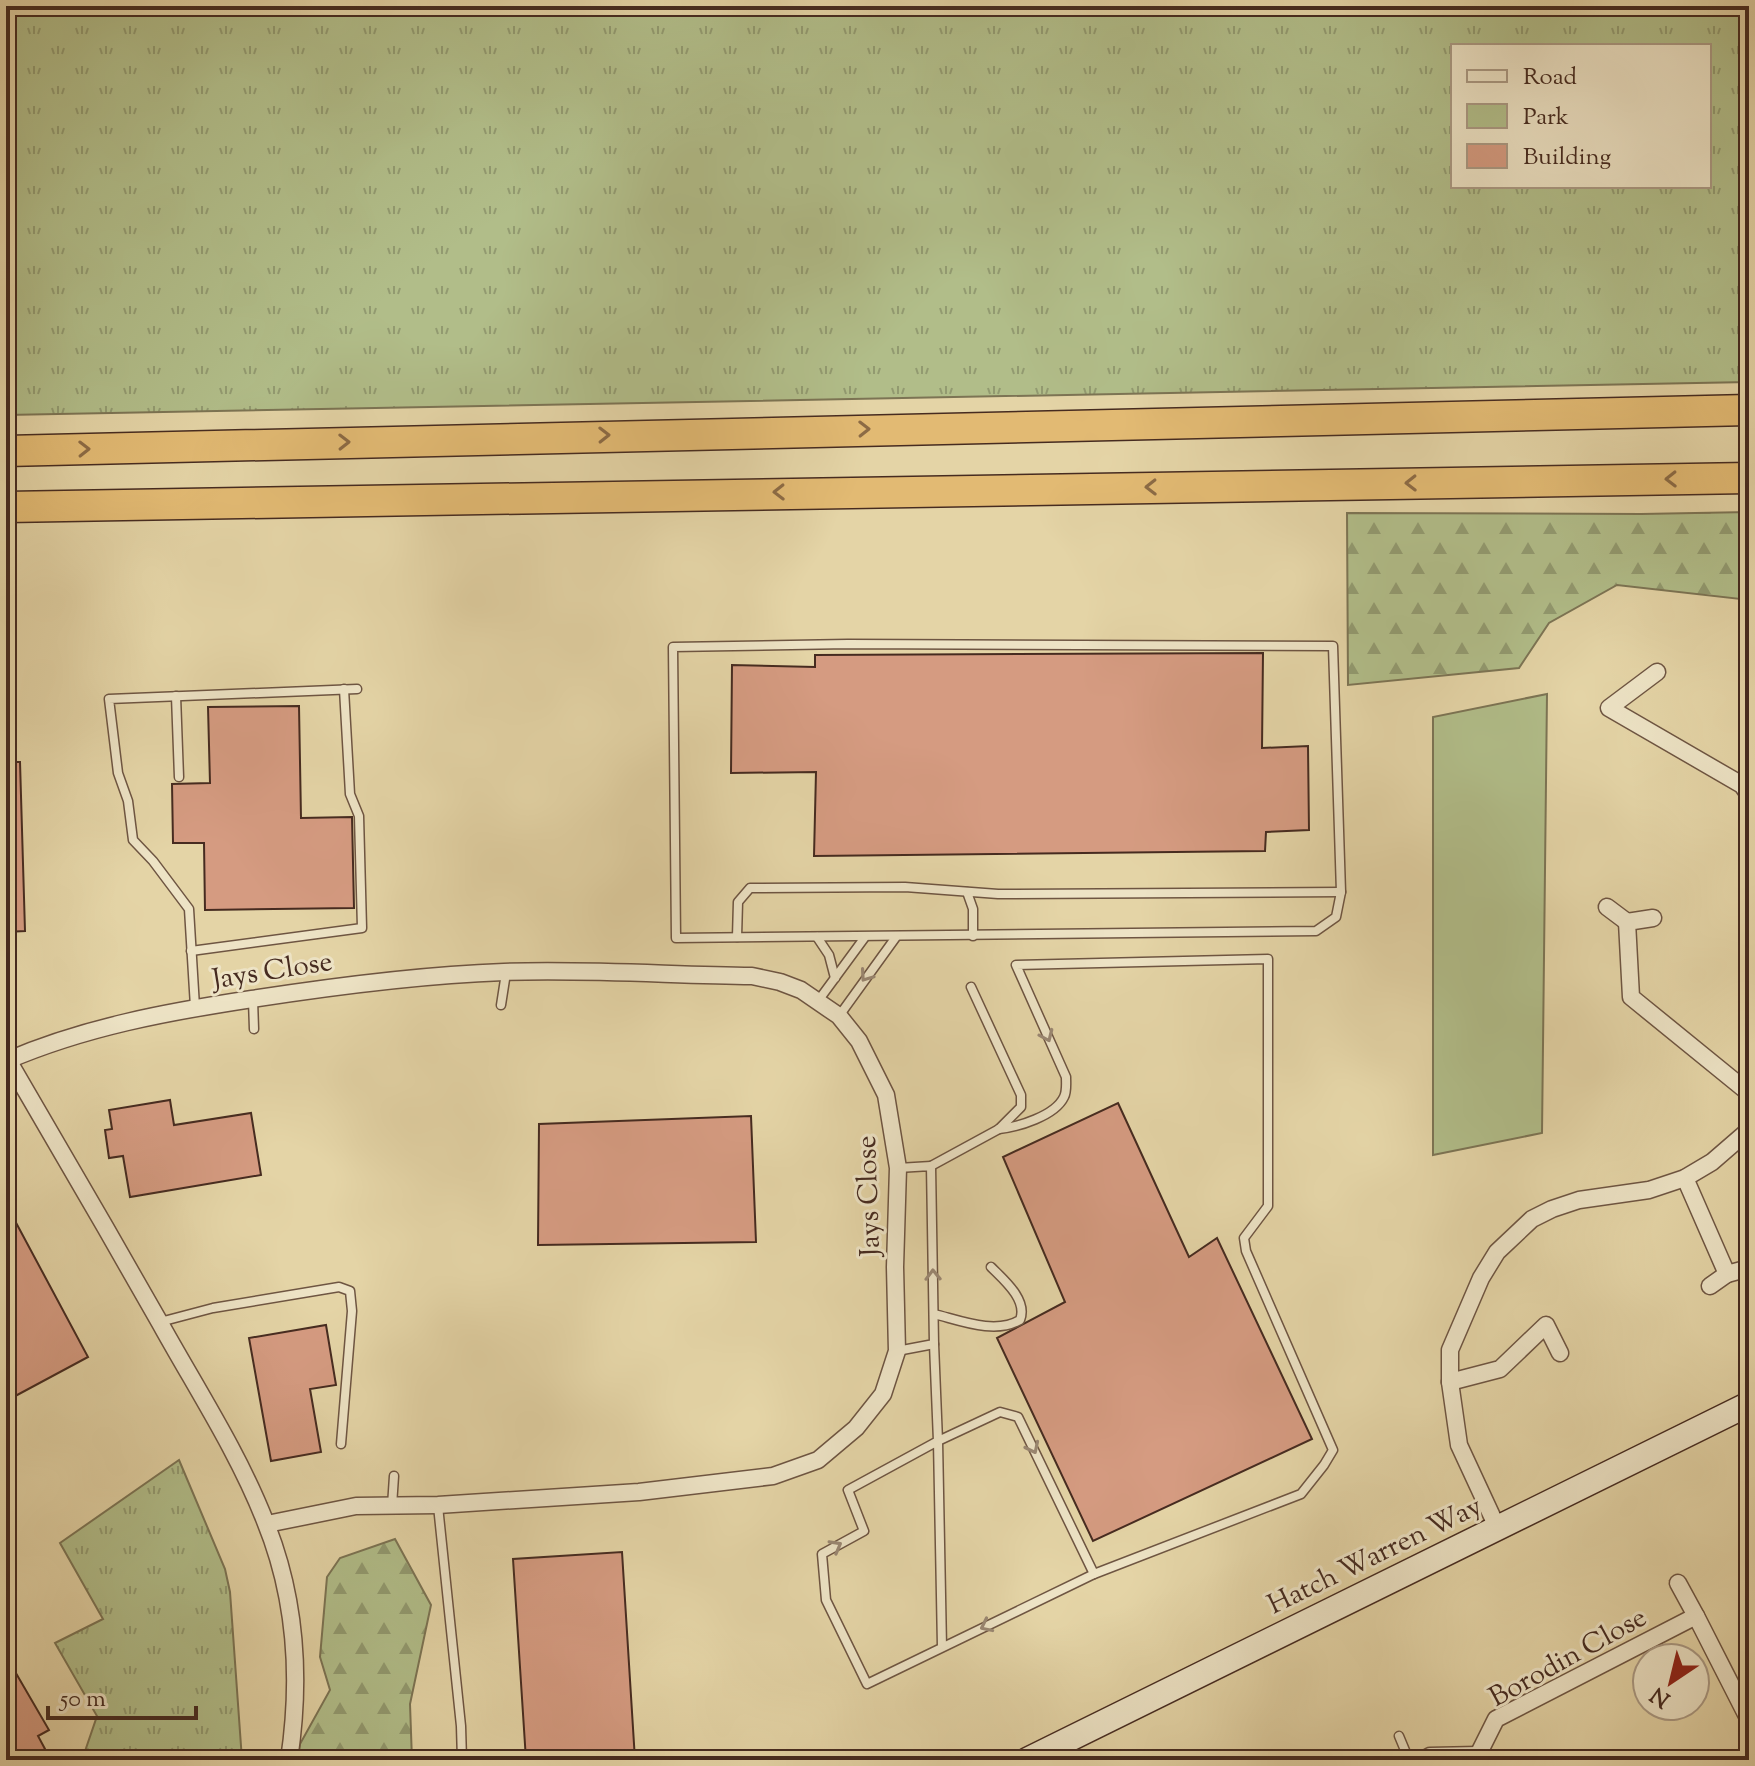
<svg xmlns="http://www.w3.org/2000/svg" width="1755" height="1766" viewBox="0 0 1755 1766" font-family="'Sorts Mill Goudy',serif">
<style>
.grass{fill:url(#grass-tufts);stroke:#7c7454;stroke-width:2;fill-rule:evenodd}
.forest{fill:url(#forest-firs);stroke:#7c7454;stroke-width:2}
.green{fill:#b1bd89;stroke:#7c7454;stroke-width:2}
.building{fill:#d59b81;stroke:#462b20;stroke-width:2}
.lines{fill:none;stroke-linecap:round;stroke-linejoin:round}
.lane-casing{stroke:#6e5542;stroke-width:11}
.street-casing{stroke:#6e5542;stroke-width:19}
.secondary-casing{stroke:#462b20;stroke-width:27}
.highway-casing{stroke:#462b20;stroke-width:33}
.lane{stroke:#ede3c5;stroke-width:8}
.street{stroke:#ede3c5;stroke-width:16}
.secondary{stroke:#ede3c5;stroke-width:24}
.highway{stroke:#e2ba73;stroke-width:30}
.oneway{stroke:#8c6b45}
.oneway2{stroke:#9a8772}
.labels{text-anchor:middle;stroke-width:6;stroke-linejoin:round;paint-order:stroke}
.street-label{font-size:28px;fill:#462b20;stroke:#ede3c5}
</style>
<defs>
<pattern id="grass-tufts" width="24" height="20" patternUnits="userSpaceOnUse" patternTransform="scale(2)"><rect width="24" height="20" fill="#b1bd89"/><path d="M3 7l-1-3M5 7V3M7 7l1-3M15 17l-1-3M17 17v-4M19 17l1-3" fill="none" stroke="#929a70"/></pattern>
<pattern id="forest-firs" width="22" height="20" patternUnits="userSpaceOnUse" patternTransform="scale(2)"><rect width="22" height="20" fill="#b1bd89"/><path d="M5 1l3.5 6h-7zM16 11l3.5 6h-7z" fill="#929a70"/></pattern>
</defs>
<rect width="100%" height="100%" fill="#e4d4a6"/>
<filter id="stains"><feTurbulence type="fractalNoise" baseFrequency=".0025" numOctaves="4"/><feColorMatrix values="0 0 0 0 .2 0 0 0 0 .09 0 0 0 0 .02 0 0 0 .5 -.17"/></filter>
<radialGradient id="worn" r=".72"><stop offset=".6" stop-color="#630" stop-opacity="0"/><stop offset="1" stop-color="#630" stop-opacity=".3"/></radialGradient>
<g class="grass">
<path d="M6,6H1749V382L6,415ZM1453,46H1709V186H1453Z"/>
<polygon points="179,1460 225,1569 230,1592 242,1760 82,1760 97,1716 55,1643 103,1619 60,1543"/>
</g>
<g class="forest">
<polygon points="1749,512 1749,600 1617,585 1549,623 1519,668 1348,685 1347,513 1641,514"/>
<polygon points="395,1539 431,1605 410,1704 412,1760 298,1760 300,1744 330,1690 320,1657 327,1577 340,1558"/>
</g>
<polygon class="green" points="1547,694 1542,1133 1433,1155 1433,717"/>
<g class="building">
<polygon points="1263,653 1262,748 1308,746 1309,830 1266,832 1265,851 814,856 816,772 731,773 732,665 815,667 815,655"/>
<polygon points="299,706 301,818 352,817 354,908 205,910 204,843 173,843 172,784 210,783 208,707"/>
<polygon points="6,762 20,762 25,931 6,932"/>
<polygon points="170,1100 174,1125 251,1113 261,1175 130,1197 123,1156 109,1158 105,1130 112,1129 109,1110"/>
<polygon points="1118,1103 1189,1257 1217,1238 1312,1439 1093,1541 997,1338 1065,1302 1003,1157"/>
<polygon points="751,1116 756,1242 538,1245 539,1124"/>
<polygon points="6,1204 88,1357 6,1401"/>
<polygon points="326,1325 336,1385 310,1389 321,1452 271,1461 249,1338"/>
<polygon points="622,1552 635,1760 526,1760 513,1559"/>
<polygon points="6,1656 49,1730 38,1736 45,1749 27,1760 6,1760"/>
</g>
<g class="lines">
<g class="lane-casing">
<g id="lane">
<polygon points="848,644 1333,646 1341,892 1336,917 1316,931 676,938 673,647"/>
<polyline points="176,696 179,777"/>
<polyline points="967,892 973,909 973,936"/>
<polyline points="737,937 738,902 750,888 905,887 998,894 1341,892"/>
<polyline points="817,937 829,955 835,978"/>
<polyline points="191,951 362,928 359,816 350,794 344,689"/>
<polyline points="253,1000 254,1029"/>
<polyline points="818,1001 865,937"/>
<polyline points="501,1005 506,973"/>
<polyline points="195,1007 189,909 153,861 133,840 128,801 118,773 109,699 357,689"/>
<polyline points="839,1016 896,937"/>
<path d="M999,1129C1018,1127 1055,1116 1064,1097C1067,1091 1066,1084 1066,1077L1016,965L1268,959V1206L1244,1238L1246,1251L1333,1450L1324,1465L1301,1494L1094,1574"/>
<polyline points="931,1166 999,1129 1021,1107 1021,1095 971,987"/>
<path d="M934,1314C959,1320 995,1335 1020,1320C1028,1300 1004,1280 991,1267"/>
<polyline points="160,1322 213,1308 339,1287 350,1291 352,1311 341,1444"/>
<polyline points="934,1344 938,1441 1000,1412 1018,1417 1094,1574 867,1684 826,1600 822,1554 864,1531 848,1490 938,1441 942,1647"/>
<polyline points="897,1351 934,1344 931,1166 898,1168"/>
<polyline points="392,1506 394,1476"/>
<polyline points="438,1506 461,1726 462,1760"/>
<polyline points="1399,1736 1409,1760"/>
</g>
</g>
<g class="street-casing">
<g id="street">
<polyline points="1657,672 1609,708 1742,785 1749,795"/>
<polyline points="1607,907 1627,922"/>
<polyline points="1653,918 1627,922 1631,997 1749,1093"/>
<path d="M8,1060C59,1147 110,1235 160,1323C196,1388 238,1452 265,1521C296,1597 301,1680 289,1760"/>
<path d="M6,1061C85,1027 167,1012 252,999C336,986 419,975 504,972C586,969 670,975 752,976L780,982L801,990L839,1016L859,1041L886,1095L898,1168L895,1267L897,1351L883,1394L856,1428L818,1460L773,1476L639,1492L438,1505L356,1506L267,1524"/>
<polyline points="1685,1178 1727,1274 1710,1286"/>
<polyline points="1727,1274 1749,1268"/>
<polyline points="1450,1382 1500,1369 1546,1325 1560,1353"/>
<polyline points="1497,1527 1459,1445 1450,1382 1450,1350 1481,1278 1497,1252 1532,1219 1552,1209 1579,1200 1649,1190 1685,1178 1712,1162 1749,1130"/>
<polyline points="1678,1583 1696,1616"/>
<polyline points="1478,1755 1496,1719 1696,1616 1749,1720"/>
<polyline points="1423,1760 1430,1756 1478,1755 1483,1760"/>
</g>
</g>
<g class="secondary-casing">
<polyline id="secondary" points="1027,1760 1749,1404"/>
</g>
<g class="highway-casing">
<g id="highway">
<polyline points="6,451 1749,410"/>
<polyline points="6,507 1749,478"/>
</g>
</g>
<use href="#lane" class="lane"/>
<use href="#street" class="street"/>
<use href="#secondary" class="secondary"/>
<use href="#highway" class="highway"/>
</g>
<defs><path id="oneway-chevron" d="M-2-3.5L2.5 0L-2 3.5" fill="none" stroke-width="1.6" stroke-linecap="round" stroke-linejoin="round" transform="scale(2)"/></defs>
<g class="oneway">
<use href="#oneway-chevron" transform="translate(864 429) rotate(-1)"/>
<use href="#oneway-chevron" transform="translate(604 435) rotate(-1)"/>
<use href="#oneway-chevron" transform="translate(344 442) rotate(-1)"/>
<use href="#oneway-chevron" transform="translate(84 449) rotate(-1)"/>
<use href="#oneway-chevron" transform="translate(1671 479) rotate(179)"/>
<use href="#oneway-chevron" transform="translate(1411 483) rotate(179)"/>
<use href="#oneway-chevron" transform="translate(1151 487) rotate(179)"/>
<use href="#oneway-chevron" transform="translate(779 492) rotate(179)"/>
</g>
<g class="oneway2">
<use href="#oneway-chevron" transform="translate(866 976) rotate(125)"/>
<use href="#oneway-chevron" transform="translate(1047 1036) rotate(66)"/>
<use href="#oneway-chevron" transform="translate(933 1275) rotate(-91)"/>
<use href="#oneway-chevron" transform="translate(1033 1448) rotate(64)"/>
<use href="#oneway-chevron" transform="translate(836 1546) rotate(-29)"/>
<use href="#oneway-chevron" transform="translate(986 1626) rotate(154)"/>
</g>
<g class="labels">
<g class="street-label">
<text transform="translate(272 969) rotate(-9)" y="10">Jays Close</text>
<text transform="translate(867 1196) rotate(-92)" y="10">Jays Close</text>
<text transform="translate(1374 1554) rotate(-26)" y="10">Hatch Warren Way</text>
<text transform="translate(1567 1656) rotate(-29)" y="10">Borodin Close</text>
</g>
</g>
<rect width="1755" height="1766" fill="none" stroke="#e4d4a6" stroke-width="32"/>
<rect x="8" y="8" width="1739" height="1750" fill="none" stroke="#462b20" stroke-width="4"/>
<rect x="16" y="16" width="1723" height="1734" fill="none" stroke="#462b20" stroke-width="2"/>
<rect x="1451" y="44" width="260" height="144" fill="#ede3c5" stroke="#aa9983" stroke-width="2"/>
<rect x="1467" y="70" width="40" height="12" fill="#ede3c5" stroke="#aa9983" stroke-width="2"/>
<text x="1523" y="84" font-size="24" fill="#462b20">Road</text>
<rect x="1467" y="104" width="40" height="24" fill="#b1bd89" stroke="#aa9983" stroke-width="2"/>
<text x="1523" y="124" font-size="24" fill="#462b20">Park</text>
<rect x="1467" y="144" width="40" height="24" fill="#d59b81" stroke="#aa9983" stroke-width="2"/>
<text x="1523" y="164" font-size="24" fill="#462b20">Building</text>
<g transform="translate(1671 1682) rotate(215)"><circle r="38" fill="#ede3c5" stroke="#aa9983" stroke-width="2"/>
<path d="M0-6L14 30L0 20L-14 30Z" fill="#8f2418"/>
<text y="-12" font-size="22" font-weight="bold" text-anchor="middle" fill="#462b20">N</text>
</g>
<path d="M48 1706v12h148v-12" fill="none" stroke="#462b20" stroke-width="4"/>
<text x="60" y="1706" font-size="24" fill="#462b20" stroke="#ede3c5" stroke-width="6" paint-order="stroke">50 m</text>
<rect width="100%" height="100%" filter="url(#stains)"/>
<rect width="100%" height="100%" fill="url(#worn)"/>
</svg>
